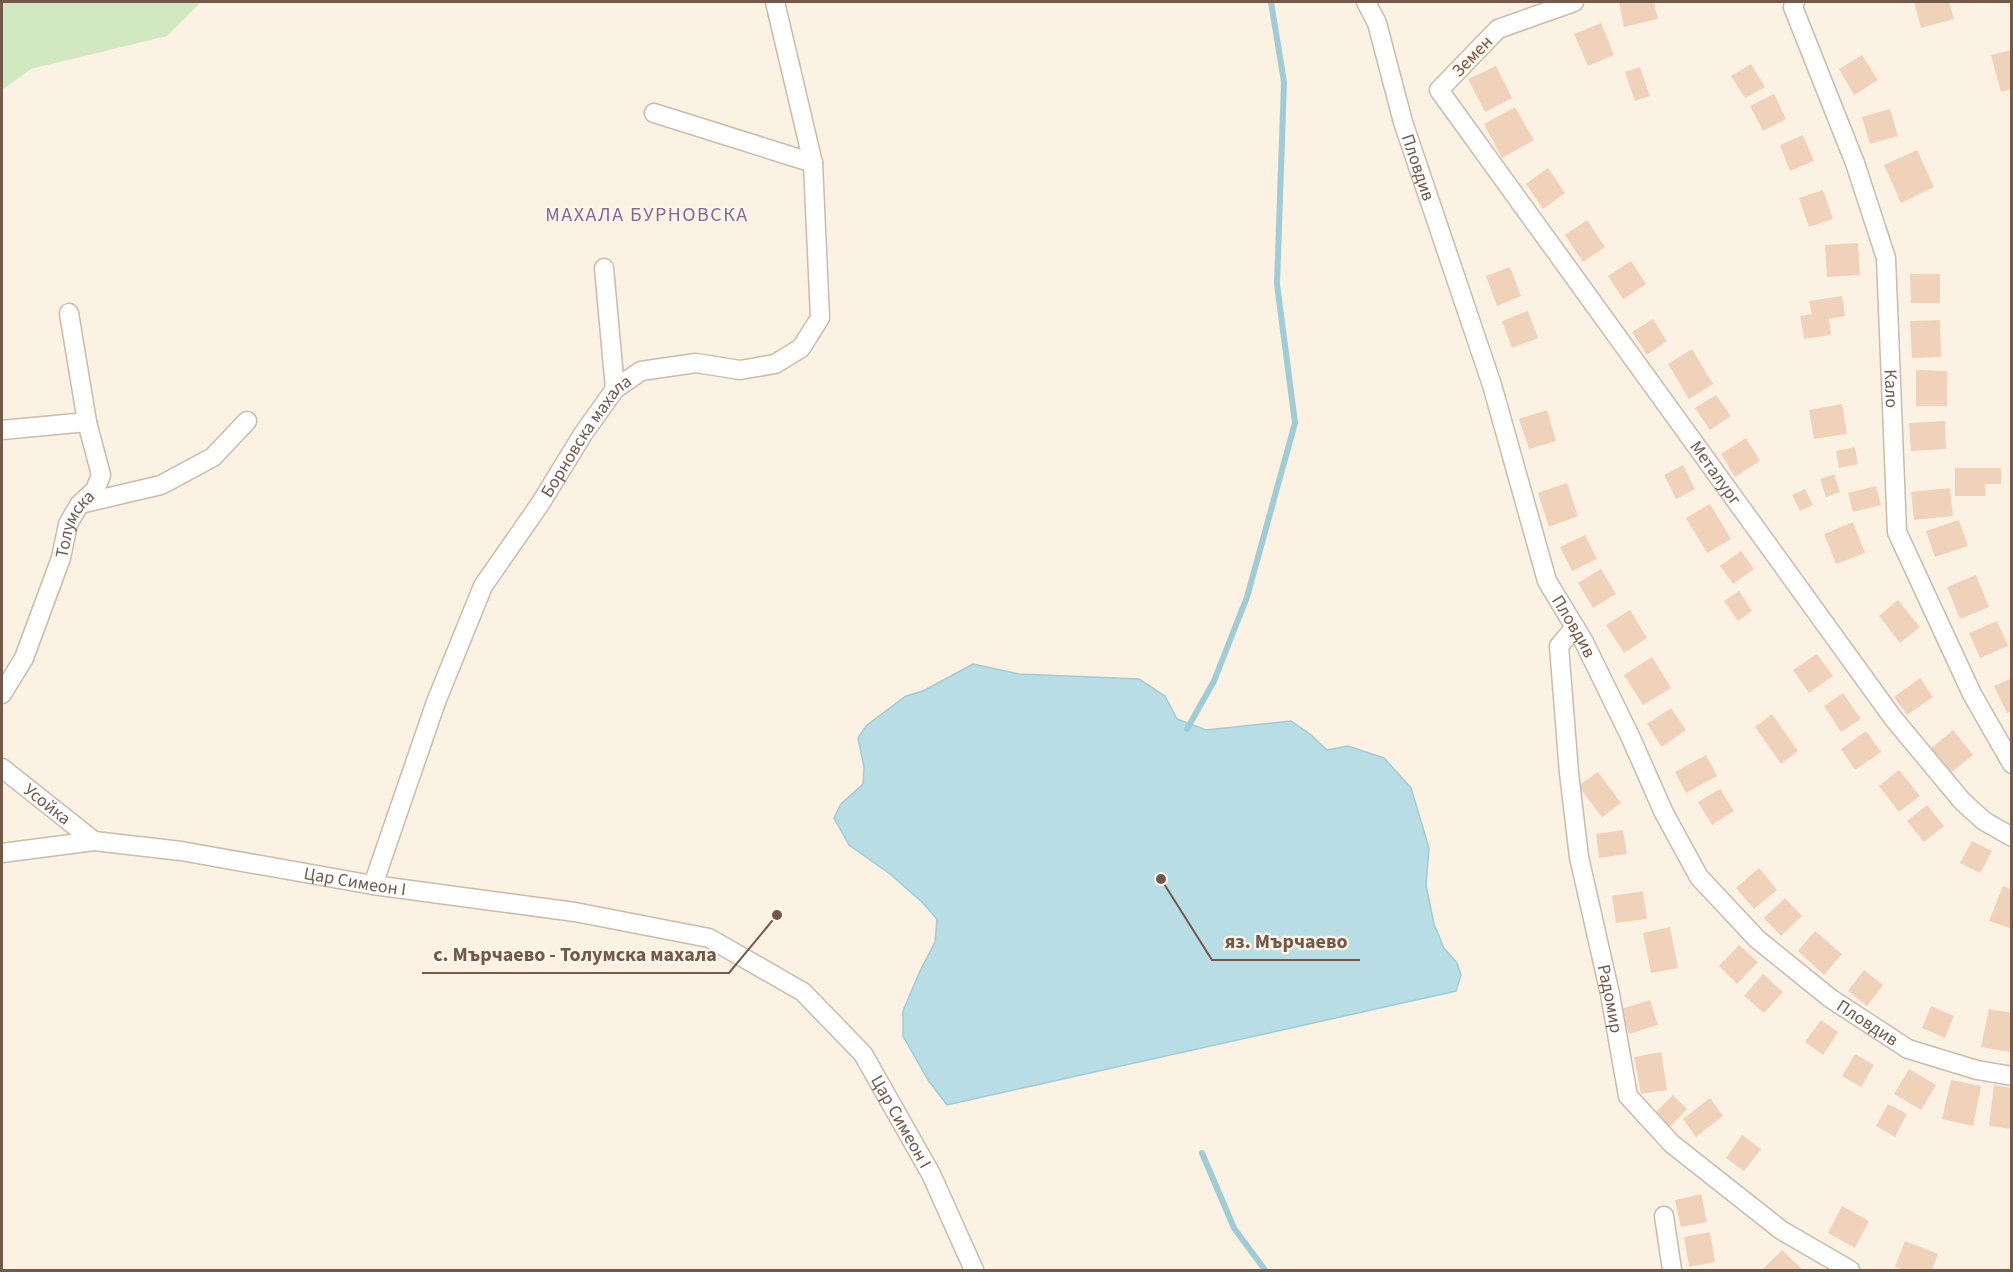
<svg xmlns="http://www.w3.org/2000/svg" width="2013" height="1272" viewBox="0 0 2013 1272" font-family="'Source Sans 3',sans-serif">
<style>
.green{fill:#d1e8c2}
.water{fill:#b8dde4;stroke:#9fccd6;stroke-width:1.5}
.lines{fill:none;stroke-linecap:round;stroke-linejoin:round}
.stream{stroke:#9fccd6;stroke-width:6}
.building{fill:#f0d2bb}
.minor-casing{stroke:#ccbaaa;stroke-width:21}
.minor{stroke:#fff;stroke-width:18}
.labels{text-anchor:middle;stroke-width:4.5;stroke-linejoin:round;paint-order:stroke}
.street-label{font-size:18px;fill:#72594a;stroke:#fff6e9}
.neighbourhood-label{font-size:20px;letter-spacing:1.5px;fill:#876596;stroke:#fff6e9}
.leader{fill:none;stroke:#72594a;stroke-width:2}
.callout-dot{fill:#72594a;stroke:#fff6e9;stroke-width:2}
.callout-label{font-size:20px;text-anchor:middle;font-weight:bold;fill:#72594a;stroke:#fff6e9;stroke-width:4.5;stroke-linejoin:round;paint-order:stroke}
</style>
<rect width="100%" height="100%" fill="#fbf2e3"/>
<polygon class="green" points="2,2 201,2 167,36 31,69 2,90"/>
<polygon class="water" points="973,664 1019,674 1139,679 1165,696 1177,719 1206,730 1291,721 1310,734 1327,750 1348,746 1384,758 1411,788 1429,848 1426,885 1434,924 1444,948 1457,963 1461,975 1456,991 947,1105 928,1080 903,1036 903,1011 920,971 935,942 937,919 922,902 890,874 849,845 834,818 841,804 863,784 864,767 858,738 867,725 906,696 923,691"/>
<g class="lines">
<g class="stream">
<polyline points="1187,729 1214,681 1247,597 1295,423 1277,284 1284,82 1271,2"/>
<polyline points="1202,1153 1234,1228 1265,1270"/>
</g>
</g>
<g class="building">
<polygon points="1619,2 1654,2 1658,19 1624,27"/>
<polygon points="1914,2 1949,2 1954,19 1921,28"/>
<polygon points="1601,23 1614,55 1588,66 1574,34"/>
<polygon points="2012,50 2012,89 2001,92 1991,55"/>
<polygon points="1862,55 1878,80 1854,95 1839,69"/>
<polygon points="1751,64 1765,87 1745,98 1731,76"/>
<polygon points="1496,66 1512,98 1485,112 1468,79"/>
<polygon points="1640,67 1650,96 1635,101 1625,72"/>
<polygon points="1774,94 1786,119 1763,131 1750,106"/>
<polygon points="1515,107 1534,140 1502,158 1484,124"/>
<polygon points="1890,109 1898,136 1870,144 1862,117"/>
<polygon points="1803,135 1814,161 1790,171 1780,145"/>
<polygon points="1917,150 1934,187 1901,203 1884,165"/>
<polygon points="1548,168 1565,193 1543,209 1526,184"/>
<polygon points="1823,190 1833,219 1809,227 1799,198"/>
<polygon points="1587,220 1605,247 1583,262 1565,235"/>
<polygon points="1858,243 1860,275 1827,277 1825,245"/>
<polygon points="1631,261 1646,284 1623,299 1608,276"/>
<polygon points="1510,267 1521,296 1497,306 1486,276"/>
<polygon points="1910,274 1940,274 1940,303 1911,303"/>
<polygon points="1842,296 1845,316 1829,319 1831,335 1804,339 1800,316 1812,314 1809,301"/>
<polygon points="1528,311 1538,338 1512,348 1502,321"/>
<polygon points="1653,319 1667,341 1647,355 1632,332"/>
<polygon points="1940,320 1941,357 1912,358 1910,321"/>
<polygon points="1692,349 1713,384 1689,399 1668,364"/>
<polygon points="1916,370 1947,371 1947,406 1916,406"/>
<polygon points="1716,395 1731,416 1710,430 1695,408"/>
<polygon points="1842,404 1847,434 1814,439 1809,410"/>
<polygon points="1547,410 1556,441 1529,449 1519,419"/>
<polygon points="1945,421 1946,449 1911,451 1909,423"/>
<polygon points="1746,438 1760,461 1735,477 1721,454"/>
<polygon points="1855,447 1858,464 1839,468 1836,451"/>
<polygon points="1683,465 1695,489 1676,499 1664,475"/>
<polygon points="1955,468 2001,468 2001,484 1985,484 1985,496 1955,496"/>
<polygon points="1834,474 1840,492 1826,497 1820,479"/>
<polygon points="1567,483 1578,516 1549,527 1538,493"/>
<polygon points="1876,486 1881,505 1853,512 1848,493"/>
<polygon points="1950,488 1953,516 1914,520 1911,492"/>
<polygon points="1805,489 1813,505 1800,511 1792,495"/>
<polygon points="1710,504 1731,539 1707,553 1686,518"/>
<polygon points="1959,520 1968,546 1935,557 1926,531"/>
<polygon points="1853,522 1865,553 1836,564 1824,534"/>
<polygon points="1585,535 1597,559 1572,571 1560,547"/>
<polygon points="1741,551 1754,569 1733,584 1720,566"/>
<polygon points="1601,569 1616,594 1593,608 1578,583"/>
<polygon points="1976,575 1989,607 1960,619 1947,587"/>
<polygon points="1739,591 1752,611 1738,621 1724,601"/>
<polygon points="1898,600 1920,627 1900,643 1879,616"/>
<polygon points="1630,610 1647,638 1624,653 1606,625"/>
<polygon points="1997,621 2008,646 1980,658 1969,633"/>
<polygon points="1817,654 1833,676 1809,693 1793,670"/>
<polygon points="1652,657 1671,688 1643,705 1624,675"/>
<polygon points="1920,678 1933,697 1907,715 1894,697"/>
<polygon points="2012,678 2012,711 2007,713 1994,686"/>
<polygon points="1843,693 1861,719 1841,732 1824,706"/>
<polygon points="1671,708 1686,730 1662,747 1647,724"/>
<polygon points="1772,714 1798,751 1781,764 1755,727"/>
<polygon points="1953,730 1973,755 1948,775 1928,751"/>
<polygon points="1866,731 1881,752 1855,770 1841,749"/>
<polygon points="1706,755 1717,776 1686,793 1675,772"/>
<polygon points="1899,770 1920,796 1899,812 1879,786"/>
<polygon points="1598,772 1621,803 1602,817 1578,786"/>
<polygon points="1720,789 1734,811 1712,825 1698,802"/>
<polygon points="1927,805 1944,826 1924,842 1907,821"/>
<polygon points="1623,830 1627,854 1599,858 1596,834"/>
<polygon points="1972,841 1992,851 1980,873 1960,863"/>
<polygon points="1759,868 1777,890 1754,909 1736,888"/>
<polygon points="2003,886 2012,890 2012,922 2009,928 1989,921"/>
<polygon points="1643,891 1647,919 1616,923 1612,896"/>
<polygon points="1785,898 1802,916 1781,936 1764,918"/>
<polygon points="1670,927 1678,968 1651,973 1643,933"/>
<polygon points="1815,931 1842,954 1824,975 1798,951"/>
<polygon points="1739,945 1758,962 1737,984 1719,966"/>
<polygon points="1864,970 1883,985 1867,1006 1848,991"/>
<polygon points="1763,974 1783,992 1764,1013 1744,996"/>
<polygon points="1650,1000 1658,1025 1629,1034 1621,1009"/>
<polygon points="1931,1006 1954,1016 1945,1038 1922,1028"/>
<polygon points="1989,1009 2012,1013 2010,1052 1981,1047"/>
<polygon points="1821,1020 1838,1032 1823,1055 1805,1042"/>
<polygon points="1661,1052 1667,1090 1641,1094 1634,1057"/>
<polygon points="1855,1054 1874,1065 1861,1087 1842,1076"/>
<polygon points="1909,1069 1936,1085 1921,1110 1894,1094"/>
<polygon points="1951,1080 1981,1086 1973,1126 1942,1119"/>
<polygon points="1994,1085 2012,1088 2012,1129 1989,1126"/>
<polygon points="1673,1095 1687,1109 1669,1128 1654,1114"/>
<polygon points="1710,1098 1723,1116 1696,1137 1683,1119"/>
<polygon points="1888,1104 1907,1114 1895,1137 1876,1126"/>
<polygon points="1742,1135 1761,1149 1744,1171 1726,1158"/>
<polygon points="1701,1194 1707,1222 1681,1227 1675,1200"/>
<polygon points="1842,1206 1869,1221 1855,1248 1828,1233"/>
<polygon points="1710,1232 1715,1262 1689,1267 1684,1237"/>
<polygon points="1905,1241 1938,1254 1932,1270 1904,1270 1895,1267"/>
<polygon points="1782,1250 1802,1269 1762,1270"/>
</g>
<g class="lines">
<g class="minor-casing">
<g id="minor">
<path id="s1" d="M1366,2L1377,23L1403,122L1492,385L1547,581L1584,642L1630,736L1664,813L1699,877L1757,939L1830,998L1908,1049L1977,1070L2012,1076"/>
<path id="s2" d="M1574,2L1498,29L1439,90L1893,718L1962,801L1984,821L2012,837"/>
<path id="s3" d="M1795,2L1793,7L1855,163L1886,258L1897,532L1972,694L2012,764"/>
<polyline points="654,113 813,163"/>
<polyline points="604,268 615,389"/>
<polyline points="2,430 87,422"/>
<polyline points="80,504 161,485 213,457 247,421"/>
<path id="s4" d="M1575,627L1559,646L1569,773L1579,857L1610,994L1628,1096L1672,1144L1781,1230L1850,1270"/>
<path id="s5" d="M2,694L24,658L61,558L68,524L79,505L95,490L101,475L87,422L69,313"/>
<path id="s6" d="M2,768L94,841"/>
<path id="s7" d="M2,853L94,841L181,851L373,885L575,912L709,938L803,992L863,1054L931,1174L974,1270"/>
<path id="s8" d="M373,885L436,702L483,586L540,504L583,434L615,389L641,371L696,363L740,370L775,364L801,348L820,318L813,163L775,2"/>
<polyline points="1664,1216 1672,1270"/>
</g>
</g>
<use href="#minor" class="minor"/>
</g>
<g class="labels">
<g class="street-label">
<text transform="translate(1472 56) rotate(-46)" y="6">Земен</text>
<text dy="6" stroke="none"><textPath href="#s1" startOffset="174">Пловдив</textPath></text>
<text dy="6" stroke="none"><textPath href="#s3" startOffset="404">Кало</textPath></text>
<text dy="6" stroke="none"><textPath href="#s8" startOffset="501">Борновска махала</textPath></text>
<text dy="6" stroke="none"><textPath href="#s2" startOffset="638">Металург</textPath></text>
<text dy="6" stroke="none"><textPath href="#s5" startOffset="186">Толумска</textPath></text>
<text dy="6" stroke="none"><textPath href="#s1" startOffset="660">Пловдив</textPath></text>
<text dy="6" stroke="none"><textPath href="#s6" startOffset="58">Усойка</textPath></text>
<text dy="6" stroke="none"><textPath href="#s7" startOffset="357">Цар Симеон I</textPath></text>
<text dy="6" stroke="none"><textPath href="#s4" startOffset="382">Радомир</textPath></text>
<text dy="6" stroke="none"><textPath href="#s1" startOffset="1164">Пловдив</textPath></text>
<text dy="6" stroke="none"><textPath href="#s7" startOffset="988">Цар Симеон I</textPath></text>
</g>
<g class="neighbourhood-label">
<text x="647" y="221">МАХАЛА БУРНОВСКА</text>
</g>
</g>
<path class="leader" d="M1161 879L1212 960H1360M777 915L729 973H422"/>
<g class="callout-dot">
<circle cx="1161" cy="879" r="6"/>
<circle cx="777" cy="915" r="6"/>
</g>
<g class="callout-label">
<text x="1286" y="948">яз. Мърчаево</text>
<text x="575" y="961">с. Мърчаево - Толумска махала</text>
</g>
<rect width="2013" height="1272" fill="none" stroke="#72594a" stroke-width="6"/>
</svg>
